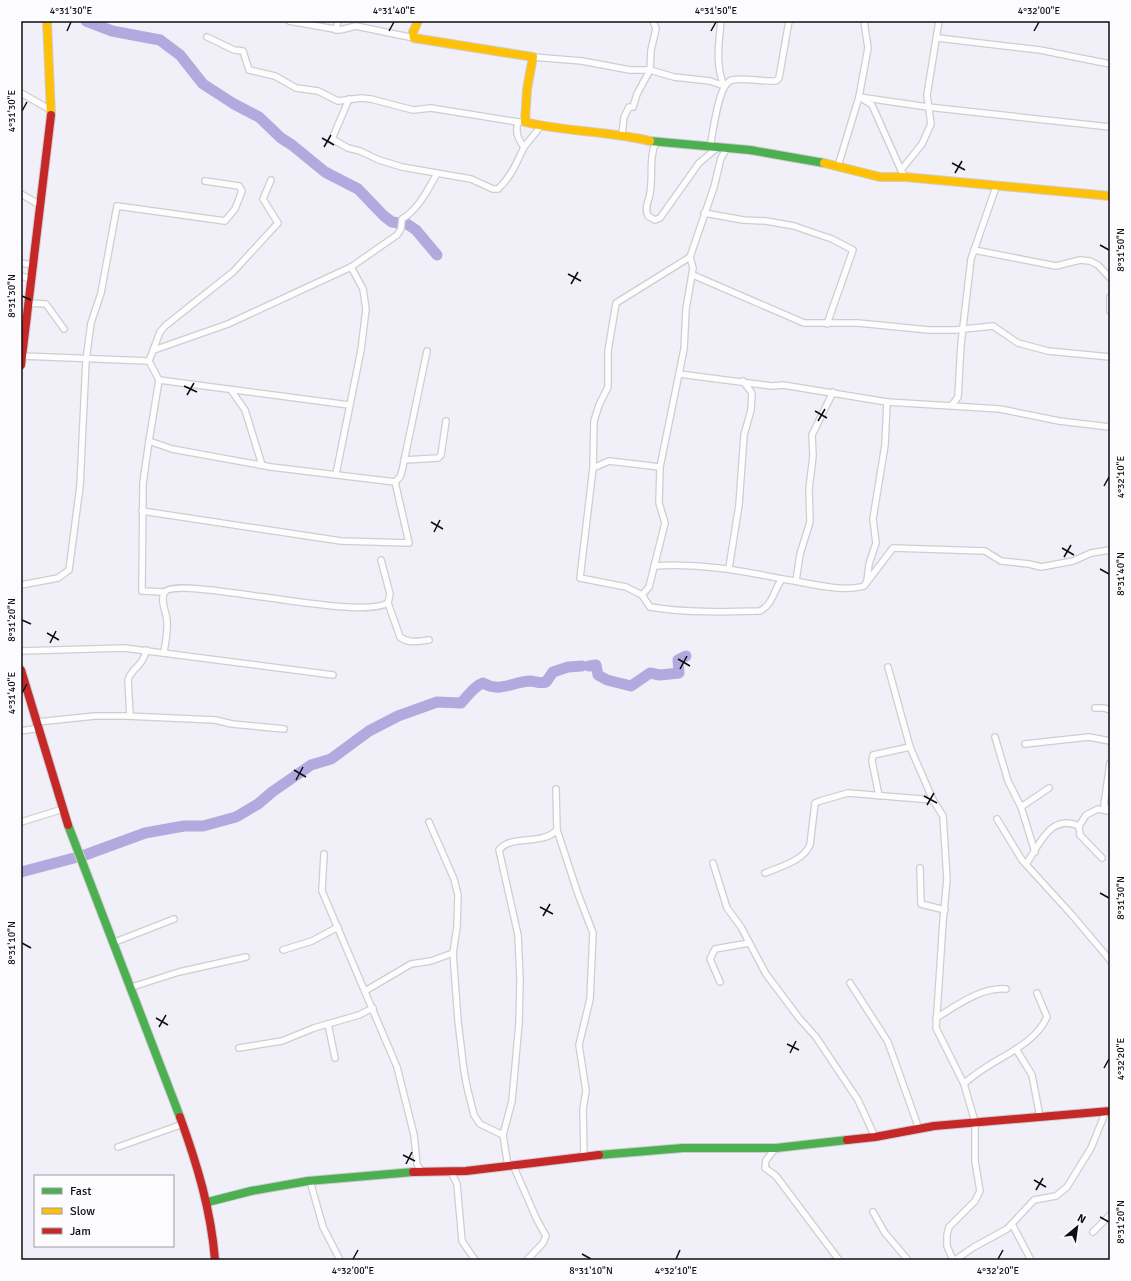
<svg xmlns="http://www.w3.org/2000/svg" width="1131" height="1281" viewBox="0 0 1131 1281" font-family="Signika,sans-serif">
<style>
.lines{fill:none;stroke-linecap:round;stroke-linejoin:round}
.river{stroke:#b4a9df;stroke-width:11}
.street-casing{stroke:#cecdd3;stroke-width:8}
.fast-casing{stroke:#cecdd3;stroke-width:10}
.slow-casing{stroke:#cecdd3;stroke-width:10}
.jam-casing{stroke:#cecdd3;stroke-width:10}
.street{stroke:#fdfdfe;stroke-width:5.5}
.fast{stroke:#4caf50;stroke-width:8}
.slow{stroke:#ffc107;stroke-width:8}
.jam{stroke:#c62828;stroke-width:8}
.ticks{fill:none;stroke:#0e0d12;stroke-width:1.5}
.neatline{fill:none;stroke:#0e0d12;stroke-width:1.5}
.ticks-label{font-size:10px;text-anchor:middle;fill:#0e0d12}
</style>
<rect width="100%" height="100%" fill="#f1f0f8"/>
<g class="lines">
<g class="river">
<polyline points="86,21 112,31 160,40 180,55 203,84 234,104 259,117 281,138 292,145 325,172 358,189 384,216 392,222 407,224 416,230 437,255"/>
<polyline points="589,666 596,665 598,675 607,680 631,686 650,673 660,675 679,673 678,660 686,656"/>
<path d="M85,855L145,833L184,826H203L236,817L258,804L272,792L311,765L331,759L369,731L398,716L437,702L461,703C468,696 474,686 483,683C500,693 512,682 530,681C535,681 540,684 546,682L553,672L568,667L582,666"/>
<polyline points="21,872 74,858"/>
</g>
<g class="street-casing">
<g id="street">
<polyline points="289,21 340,30 356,26 414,38"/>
<path d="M721,21C719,44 715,64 724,86"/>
<polyline points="336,30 338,21"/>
<polyline points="207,37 234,50 243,51 249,70 275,76 296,88 318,91 338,101 361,98 371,99 413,110 431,108 518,122"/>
<polyline points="938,38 1040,50 1110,64"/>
<polyline points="533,57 582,61 630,70 650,70 674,77 710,81 724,86"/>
<polyline points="21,93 49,109"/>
<polyline points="859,97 928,107 1110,127"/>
<polyline points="861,98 872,105 901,170"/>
<path d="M349,99L332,139L348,148L360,151L379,160L402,167L471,179L493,189H498C511,177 517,162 524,147C518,139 515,132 518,122H520"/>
<polyline points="622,134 624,117 629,107 633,107 637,94 650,70 651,50 656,29 653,21"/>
<path d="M656,142C648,158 654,180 649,198C647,204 645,210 648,216L655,220L660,218L699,163L717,148"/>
<polyline points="524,147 541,126"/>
<path d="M710,147C713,134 718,83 732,80C743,77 762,82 776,81L779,78L789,21"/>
<polyline points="838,166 859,97 868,48 864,21"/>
<polyline points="905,177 901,170 922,144 931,124 927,95 939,21"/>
<polyline points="21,194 40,205"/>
<polyline points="704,213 743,220 766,221 794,226 832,239 853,250 827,324"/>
<polyline points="974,250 1056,266 1080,260 1090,261 1098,265 1110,278"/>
<polyline points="21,263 33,265"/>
<polyline points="693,275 804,323 858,323 929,330 955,330 993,326 1018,343 1048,351 1110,357"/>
<polyline points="21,276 31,279"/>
<polyline points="1110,297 1110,311"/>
<polyline points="28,303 46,304 64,329"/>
<path d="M154,350L228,324L351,267L397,235L401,229L402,219C419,209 427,190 437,174"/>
<polyline points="22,356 149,361 160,332 165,326 233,272 278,223 263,199 271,180"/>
<polyline points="149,361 159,380 149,441 172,449 271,467 395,482 400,477 402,471 427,351"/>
<polyline points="679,374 772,386 783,385 887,402 1000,409 1059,421 1110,427"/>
<polyline points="159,380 349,405"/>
<polyline points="231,390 245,410 262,465"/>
<polyline points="952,405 958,397 961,344 971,259 996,187"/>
<polyline points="149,441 143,483 142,591 164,592"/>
<polyline points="404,460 438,458 441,455 446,421"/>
<polyline points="660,467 609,461 593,468 580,578 626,587 642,595 649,587 665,523 659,503 660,467 684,349 686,309 693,268 690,257 714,187 721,158 727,148"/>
<polyline points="593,468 594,421 599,405 608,387 608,351 616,303 690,257"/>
<polyline points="336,474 361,350 366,309 363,289 351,267"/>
<polyline points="142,511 341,541 409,543 395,482"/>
<path d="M654,566C698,563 739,570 782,579"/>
<polyline points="729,568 739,505 744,435 751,410 752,393 743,381"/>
<polyline points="796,581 800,554 810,522 809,489 813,456 812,435 833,392"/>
<polyline points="867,581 869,564 876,543 873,519 885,445 887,402"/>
<polyline points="21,585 58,578 69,570 80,486 86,360 91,323 101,293 117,206 225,221 235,209 242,191 239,186 205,181"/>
<path d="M642,595L650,607C687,613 723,612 760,611C774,603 773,591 782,579C805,582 842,593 864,586L893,548L985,551L1001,561L1029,564L1041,567L1073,561L1091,553L1110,550"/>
<path d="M388,603L400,637C409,644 419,641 429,640"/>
<polyline points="21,651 124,648 333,675"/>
<path d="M164,653C165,643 168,632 167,622C167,612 160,603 164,593C173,573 356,622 388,603L390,594L381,560"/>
<polyline points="888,667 910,747 933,800 943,816 947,879 943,921 936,1028 964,1084 975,1122 975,1161 980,1191 975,1201 949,1227 947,1235 947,1246 953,1260"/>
<polyline points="1095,708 1104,708 1110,710"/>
<path d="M130,716L128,680C132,667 143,667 146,650"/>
<polyline points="37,722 95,716 126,716 215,720 232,724 284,729"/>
<polyline points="21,731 39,728"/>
<polyline points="995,737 1008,781 1021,807 1035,852"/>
<polyline points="1025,744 1089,737 1110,741"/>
<polyline points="879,796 872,761 873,755 910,747"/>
<polyline points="1021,807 1049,788"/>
<polyline points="1110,811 1104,805 1110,763"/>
<polyline points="997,819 1022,860 1072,915 1110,960"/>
<polyline points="21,822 63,809"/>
<polyline points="429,822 454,879 458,895 457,927 453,953 458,1021 464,1071 467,1087 474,1115 480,1124 503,1135"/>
<polyline points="557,830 578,894 593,933 590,999 579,1045 586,1091 583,1109 584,1157"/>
<polyline points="324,854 322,891 397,1067 414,1135 417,1164 421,1171"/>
<polyline points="1102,858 1080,835 1079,826 1086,815 1098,809 1108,811"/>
<polyline points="713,863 727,908 741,927 766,974 799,1018 816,1037 858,1100 875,1137"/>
<path d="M1026,864C1039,846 1050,813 1079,826"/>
<polyline points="920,868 921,904 945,910"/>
<path d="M765,873C780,867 803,861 810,845L815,803L820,801L848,793L933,800"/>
<polyline points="115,942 174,919"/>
<polyline points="283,950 312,941 338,927"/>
<polyline points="720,982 710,959 715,949 749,943"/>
<polyline points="850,983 888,1042 919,1129"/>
<polyline points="132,987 179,972 246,957"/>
<polyline points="365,991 411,964 431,961 453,953"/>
<path d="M936,1018C956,1006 981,987 1006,989"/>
<polyline points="328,1024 335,1058"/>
<polyline points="239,1048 282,1041 314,1028 359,1015 373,1008"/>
<polyline points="1016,1049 1032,1075 1040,1117"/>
<path d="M964,1084C989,1059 1033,1049 1047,1017L1037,993"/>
<polyline points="118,1147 183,1124"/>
<polyline points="776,1148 766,1160 765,1168 776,1176 839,1260"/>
<polyline points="513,1165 537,1220 546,1236 543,1243 527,1260"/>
<path d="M508,1166L503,1135L512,1101L519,1023L520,980L518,935L499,850C511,834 542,846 557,830L556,789"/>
<polyline points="451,1172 457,1184 462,1241 475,1260"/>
<polyline points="310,1181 323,1227 340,1260"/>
<polyline points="873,1212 885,1233 908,1260"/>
<polyline points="1012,1224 1031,1260"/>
<polyline points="1093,1232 1110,1215"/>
<polyline points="955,1260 974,1247 1007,1229 1034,1200 1056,1196 1067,1187 1091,1148 1106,1111"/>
</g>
</g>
<g class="fast-casing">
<g id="fast">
<polyline points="650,141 750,150 824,163"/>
<polyline points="68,825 180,1117"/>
<polyline points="599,1155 683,1148 776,1148 847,1140"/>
<polyline points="208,1202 251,1191 308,1181 413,1172"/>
</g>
</g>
<g class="slow-casing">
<g id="slow">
<polyline points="47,21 51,115"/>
<path d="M418,21L413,32L414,38L533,57L527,89L525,122C566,132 609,131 650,141"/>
<polyline points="824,163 880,177 905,177 1110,196"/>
</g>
</g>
<g class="jam-casing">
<g id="jam">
<polyline points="21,365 51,115"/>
<polyline points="21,670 68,825"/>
<path d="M180,1117C197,1164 211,1210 215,1260"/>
<polyline points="847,1140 875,1137 934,1126 1110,1111"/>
<polyline points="413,1172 466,1171 599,1155"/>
</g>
</g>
<use href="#street" class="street"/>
<use href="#fast" class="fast"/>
<use href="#slow" class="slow"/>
<use href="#jam" class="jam"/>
</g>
<path class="ticks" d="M67,31L71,22M389,31L394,22M711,31L716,22M1034,31L1039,22M22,111L27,102M322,138L334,145M324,147L331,135M952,163L965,170M955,173L962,161M1100,245L1109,250M568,274L581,281M571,284L578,272M22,296L31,300M184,386L197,392M187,395L194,383M815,411L827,418M818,421L825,409M1104,486L1109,477M431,522L443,529M434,532L440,520M1062,548L1074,555M1064,557L1071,545M1100,569L1109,574M22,620L31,624M47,633L59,640M50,643L56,631M678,659L690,666M680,669L687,656M22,693L27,684M294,770L306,777M296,780L303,767M924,796L937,803M927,805L934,793M1100,893L1109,898M540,907L553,914M543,916L550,904M22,943L31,948M156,1018L168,1025M159,1027L166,1015M787,1044L799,1050M790,1053L796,1041M1104,1068L1109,1059M403,1155L415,1161M406,1164L412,1152M1034,1180L1046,1187M1036,1190L1043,1178M1100,1217L1109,1222M582,1254L591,1259M353,1259L358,1250M676,1259L680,1250M998,1259L1003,1250"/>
<rect width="1131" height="1281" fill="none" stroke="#fcfbfe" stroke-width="44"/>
<rect x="34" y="1175" width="140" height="72" fill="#fcfbfe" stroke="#9d9ca0"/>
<rect x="42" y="1188" width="20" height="6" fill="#4caf50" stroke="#9d9ca0"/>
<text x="70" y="1195" font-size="12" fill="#0e0d12">Fast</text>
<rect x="42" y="1208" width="20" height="6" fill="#ffc107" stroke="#9d9ca0"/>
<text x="70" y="1215" font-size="12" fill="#0e0d12">Slow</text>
<rect x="42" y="1228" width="20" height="6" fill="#c62828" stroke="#9d9ca0"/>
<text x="70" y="1235" font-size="12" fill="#0e0d12">Jam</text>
<g transform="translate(1077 1227) rotate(29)" stroke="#fcfbfe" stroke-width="3" paint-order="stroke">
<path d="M0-3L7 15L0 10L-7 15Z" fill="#0e0d12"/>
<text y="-6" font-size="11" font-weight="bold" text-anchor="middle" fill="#0e0d12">N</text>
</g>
<rect x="22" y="22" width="1087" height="1237" class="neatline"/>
<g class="ticks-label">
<text x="71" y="14">4°31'30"E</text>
<text x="394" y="14">4°31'40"E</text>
<text x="716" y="14">4°31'50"E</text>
<text x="1039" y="14">4°32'00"E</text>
<text transform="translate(11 111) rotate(-90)" y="4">4°31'30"E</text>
<text transform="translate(1120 250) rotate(-90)" y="4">8°31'50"N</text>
<text transform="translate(11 296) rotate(-90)" y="4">8°31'30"N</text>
<text transform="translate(1120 477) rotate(-90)" y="4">4°32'10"E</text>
<text transform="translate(1120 574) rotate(-90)" y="4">8°31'40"N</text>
<text transform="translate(11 620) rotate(-90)" y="4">8°31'20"N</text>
<text transform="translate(11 693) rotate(-90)" y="4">4°31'40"E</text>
<text transform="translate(1120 898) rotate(-90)" y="4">8°31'30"N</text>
<text transform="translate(11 943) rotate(-90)" y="4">8°31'10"N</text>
<text transform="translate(1120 1059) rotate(-90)" y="4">4°32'20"E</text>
<text transform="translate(1120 1222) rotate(-90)" y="4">8°31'20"N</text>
<text x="353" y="1274">4°32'00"E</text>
<text x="591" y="1274">8°31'10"N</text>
<text x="676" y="1274">4°32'10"E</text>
<text x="998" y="1274">4°32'20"E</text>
</g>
</svg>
